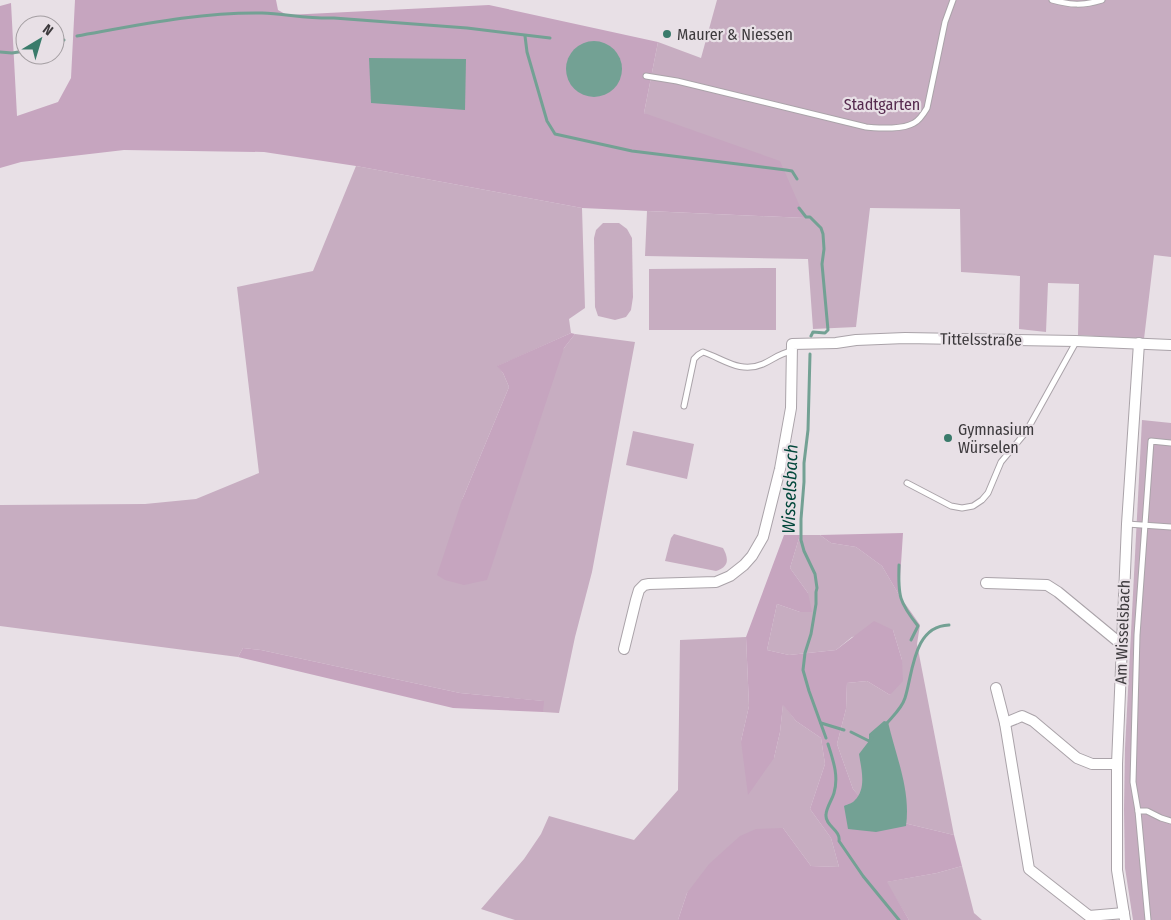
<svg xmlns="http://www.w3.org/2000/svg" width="1171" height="920" viewBox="0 0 1171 920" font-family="'Fira Sans Condensed',sans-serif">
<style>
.green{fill:#c7adc1}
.forest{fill:#c6a5bf}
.water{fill:#73a194}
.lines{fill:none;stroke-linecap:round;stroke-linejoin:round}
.stream{stroke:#73a194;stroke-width:3}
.service-casing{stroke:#aaa3a9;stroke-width:7}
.minor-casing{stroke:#aaa3a9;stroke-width:12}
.service{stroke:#fff;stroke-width:5}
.minor{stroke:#fff;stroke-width:10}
.poi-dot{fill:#3a7b6b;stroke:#e8e0e6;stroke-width:2}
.labels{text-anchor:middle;stroke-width:4.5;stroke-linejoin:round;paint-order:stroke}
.poi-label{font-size:16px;fill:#3d3a3d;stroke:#e8e0e6;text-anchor:start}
.park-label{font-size:16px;fill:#562b4f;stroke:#e8e0e6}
.street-label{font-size:16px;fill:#3d3a3d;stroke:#e8e0e6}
.water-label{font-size:18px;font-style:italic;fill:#02473b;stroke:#e8e0e6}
</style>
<rect width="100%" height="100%" fill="#e8e0e6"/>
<g class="green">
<polygon points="717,0 1171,0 1171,257 1154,255 1144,339 1078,335 1079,284 1048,283 1046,332 1019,329 1020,276 961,272 960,209 870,208 856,327 813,329 808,259 645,256 647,211 805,218 644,113 658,42 701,58"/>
<polygon points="356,166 582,208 585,308 569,319 571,333 498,366 503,373 509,387 462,500 564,348 575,334 635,342 592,572 575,637 559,713 543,712 543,701 460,693 261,650 243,648 238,657 0,626 0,505 145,504 196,499 259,473 237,287 313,271"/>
<polygon points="603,223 619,223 627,229 632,238 633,297 631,310 626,317 615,320 598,316 595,307 594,238 596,230"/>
<polygon points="776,268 776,330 649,330 649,269"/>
<polygon points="1142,420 1171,423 1171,920 1133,920 1125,868 1124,810 1125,748"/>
<polygon points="633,431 694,444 687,479 626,465"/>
<path d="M674,534L723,548C729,559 729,567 716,571L665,561L671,538Z"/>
<polygon points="800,535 820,535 831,543 856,547 882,566 899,595 920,625 917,644 954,835 904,823 880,821 853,789 837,744 846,709 847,683 867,681 890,695 902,660 893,630 852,637 836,650 789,655 767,650 777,604 800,612 808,593 790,568"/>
<polygon points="746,637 749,706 741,741 774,758 780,732 783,704 796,721 821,738 825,764 810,809 831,838 839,867 811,866 783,828 687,893 678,920 515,920 481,909 524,859 541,834 549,816 634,840 678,790 680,640"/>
<polygon points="962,866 974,913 982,920 909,920 886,882 937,873"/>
</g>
<g class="forest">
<polygon points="75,0 276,0 278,10 287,15 489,5 658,42 644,113 780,161 805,218 582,208 356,166 264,152 124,150 21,162 0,168 0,6 11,3 17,116 58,102 71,78"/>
<polygon points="571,333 575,334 564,348 487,580 464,585 445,580 437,575 462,500 509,387 503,373 497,366"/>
<polygon points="903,533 899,595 882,566 856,547 831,543 820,535"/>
<polygon points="784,535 800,535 790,568 808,593 812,612 800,612 777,604 767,650 789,655 836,650 874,621 893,630 902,660 903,681 890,695 867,681 847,683 846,709 837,744 853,789 880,820 904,823 954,835 962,866 937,873 887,882 909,920 678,920 687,893 709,864 740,836 756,829 783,828 811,866 839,867 831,838 810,809 825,764 821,738 796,721 783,705 780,732 774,758 748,795 741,741 749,706 746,637"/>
<polygon points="243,648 261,650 460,693 544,701 543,712 453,708 238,657"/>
</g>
<g class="water">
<circle cx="594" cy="69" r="28"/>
<polygon points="369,58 466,59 465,110 371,103"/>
<path d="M884,721L888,722C896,757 911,790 906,826L876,832L848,829L844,806C848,804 853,803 855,800C867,788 861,768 859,754L869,741V734Z"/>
</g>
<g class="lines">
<g class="stream">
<path d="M77,36C139,25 200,12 262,13C286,14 310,19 334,18L467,28L550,38"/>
<polyline points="525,36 527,52 547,121 555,134 632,151 786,170 792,171 797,179"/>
<polyline points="55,43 64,40"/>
<polyline points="0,52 12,53 25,51"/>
<polyline points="799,208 806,217 810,217 821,228 823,234 824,249 822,264 828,330 825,333 813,332 811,336"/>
<polyline points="810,354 808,430 804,463 804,482 801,519 801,540 804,551 815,574 817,588 816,592 816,604 811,634 805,653 803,670 809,691 826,738"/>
<path d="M899,565C898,596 899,602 918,626L911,640"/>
<polyline points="821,723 844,730"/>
<path d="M887,723C893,716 902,708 905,698C913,673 913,626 949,625"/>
<polyline points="851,732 869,741 872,738"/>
<path d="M828,744C833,760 839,776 834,793C832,800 826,808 826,815C825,826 841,830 839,841L863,876L899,920"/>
</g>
<g class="service-casing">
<g id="service">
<path d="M1052,0C1070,5 1083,6 1102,0"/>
<path d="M646,76L677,81L866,127C880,128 902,130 914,123C920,120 924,113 927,108L945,22L953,0"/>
<path d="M684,406L694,359L698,355L703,352C724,359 740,374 763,364C774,359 780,353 792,351"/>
<polyline points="907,483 951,506 962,508 973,506 982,500 988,493 1001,462 1026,432 1076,342"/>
<polyline points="1127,524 1171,527"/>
<polyline points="1138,811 1147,811 1161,818 1171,821"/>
<polyline points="1148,920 1138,811 1133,782 1137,635 1151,441 1171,443"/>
</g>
</g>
<g class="minor-casing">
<g id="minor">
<polyline points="986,583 1047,585 1058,592 1121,644"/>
<polyline points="624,649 636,600 639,590 644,585 649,584 716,582 730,576 744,565 752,556 763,537 780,469 791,408 792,344 836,343 856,340 905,338 1076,341 1171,345"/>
<polyline points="996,688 1005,723 1029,869 1089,916 1124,913"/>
<polyline points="1005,723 1022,716 1033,721 1077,758 1092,764 1117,764"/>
<polyline points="1125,920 1117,870 1117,764 1127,524 1139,343"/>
</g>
</g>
<use href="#service" class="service"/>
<use href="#minor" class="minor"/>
</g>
<g class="poi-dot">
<circle cx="667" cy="34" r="5"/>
<circle cx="948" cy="438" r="5"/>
</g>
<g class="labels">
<g class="poi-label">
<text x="677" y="40">Maurer &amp; Niessen</text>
<text x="958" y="435">Gymnasium<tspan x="958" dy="18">Würselen</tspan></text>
</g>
<g class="park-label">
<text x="882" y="110">Stadtgarten</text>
</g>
<g class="street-label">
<text transform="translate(981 339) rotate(1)" y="6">Tittelsstraße</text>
<text transform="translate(1122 632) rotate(-88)" y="6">Am Wisselsbach</text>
</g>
<g class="water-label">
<text transform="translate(790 489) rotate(-88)" y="6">Wisselsbach</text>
</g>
</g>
<g transform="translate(40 40) rotate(38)"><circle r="24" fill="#e8e0e6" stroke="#a49ea2"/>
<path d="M0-4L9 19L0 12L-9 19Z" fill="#3a7b6b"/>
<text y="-8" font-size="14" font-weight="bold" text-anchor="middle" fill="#3d3a3d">N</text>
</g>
</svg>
